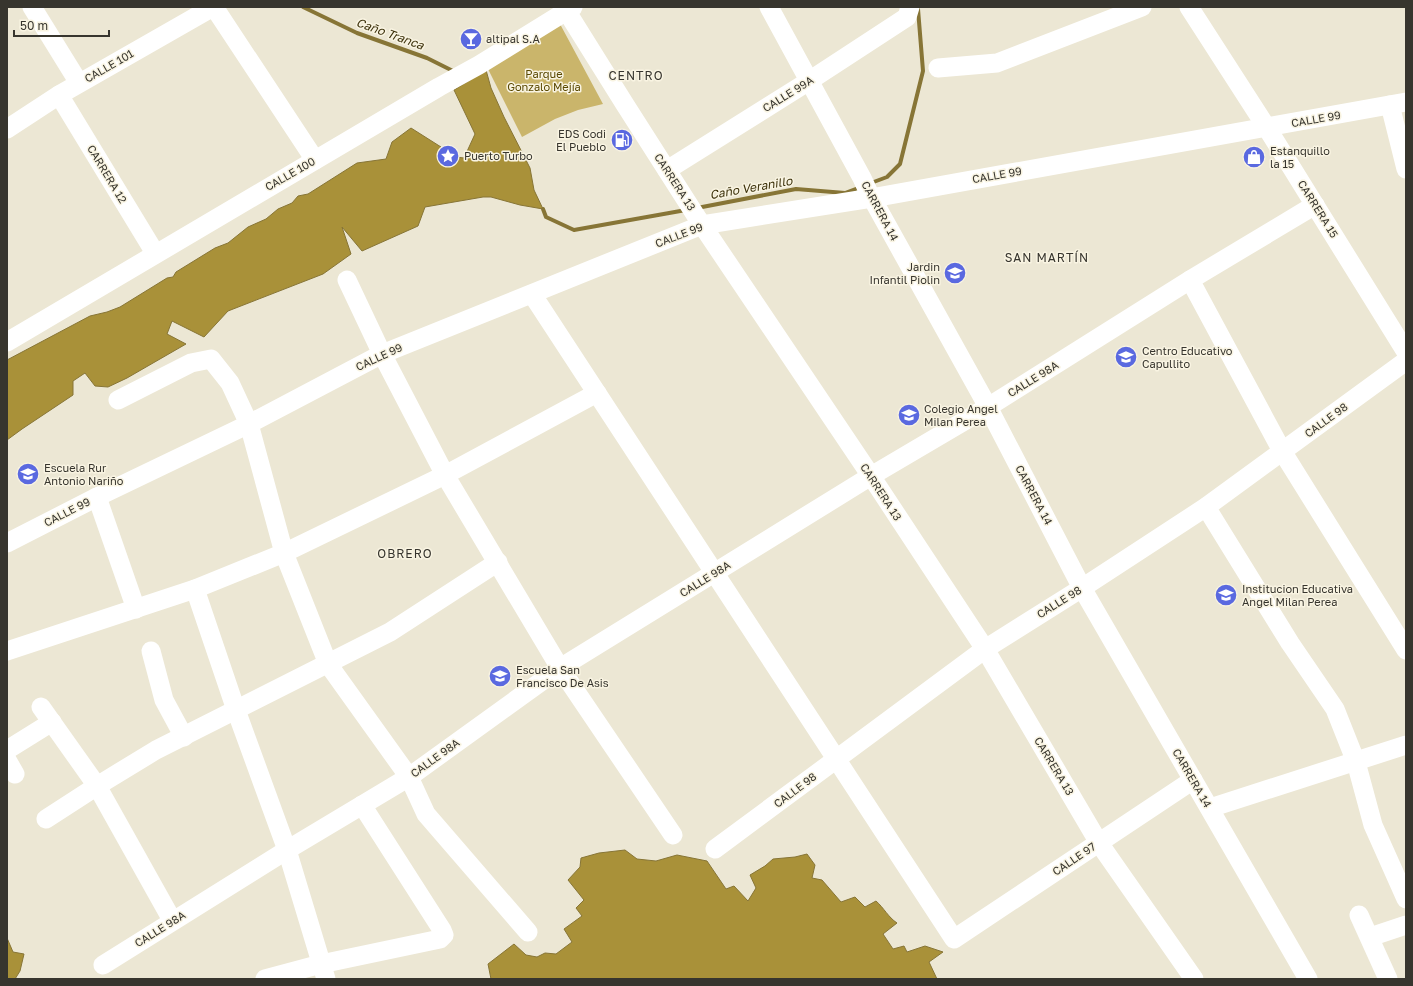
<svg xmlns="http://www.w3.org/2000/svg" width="1413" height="986" viewBox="0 0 1413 986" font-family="'Golos Text',sans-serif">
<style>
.green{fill:#cab56b}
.water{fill:#a99139;stroke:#877536}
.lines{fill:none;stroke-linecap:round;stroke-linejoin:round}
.stream{stroke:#877536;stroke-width:4}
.minor{stroke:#fff;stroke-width:19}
.labels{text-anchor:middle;stroke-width:3;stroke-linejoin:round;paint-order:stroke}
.poi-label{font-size:11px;fill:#37352e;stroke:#f9f4e2;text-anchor:start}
.street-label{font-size:11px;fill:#37352e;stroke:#f9f4e2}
.park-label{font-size:11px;fill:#594800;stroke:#f9f4e2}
.water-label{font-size:12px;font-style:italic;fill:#3d320c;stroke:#f9f4e2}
.neighbourhood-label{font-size:12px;letter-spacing:1px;fill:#37352e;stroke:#f9f4e2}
</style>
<rect width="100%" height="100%" fill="#ece7d4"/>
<polygon class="green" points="560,24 603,104 578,110 555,119 522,137 487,67"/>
<g class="water">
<polygon points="486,70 491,88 504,117 530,168 534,190 543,209 520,205 491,197 483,197 425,207 418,226 362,251 342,227 351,254 323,274 228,311 204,337 172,321 167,334 186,344 127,378 108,387 95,386 85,373 73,381 73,395 22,429 7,440 7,360 90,316 107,312 120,307 167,278 173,277 176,272 215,248 228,243 248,227 266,219 278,209 292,203 298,196 308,194 357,163 386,159 392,142 411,128 441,147 448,156 464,158 475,134 454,90"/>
<path d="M625,850L637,859L656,861L677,855L707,861L726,889L734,886L748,901L756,888L750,875L765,866L773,859L795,857L807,854L815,865L812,878L822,880L841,902L855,897L865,907L876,901C884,908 888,917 897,923L883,934L893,949L904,946L907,952L925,946L943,952L929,962L937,979H491L488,964L514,944L526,955L537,957L545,953L556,954L572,942L564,929L582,916L576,908L584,900L568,880L580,867L581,858L599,853Z"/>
<polygon points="7,938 13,952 24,954 20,971 15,979 7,979"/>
</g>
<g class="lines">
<g class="stream">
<polyline points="303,7 357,33 427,58 455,72"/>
<polyline points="871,183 887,177 900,164 923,71 918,9"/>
<polyline points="697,208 796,189 845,193 861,187"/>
<polyline points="543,209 546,217 574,230 686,210"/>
</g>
<g class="minor">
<polyline points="32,7 79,83"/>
<polyline points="214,7 315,160"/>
<polyline points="564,7 624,103 698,219 871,476 985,649 1099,843 1194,979"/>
<polyline points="769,7 862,178 868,191 988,407 1082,588 1308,979"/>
<polyline points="1189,7 1267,128 1406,352"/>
<polyline points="938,68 997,63 1142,7"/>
<polyline points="59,95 155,253"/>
<polyline points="1390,105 1406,169"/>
<polyline points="7,129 59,95 213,7"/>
<polyline points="667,170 809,81 907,17 910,7"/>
<polyline points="347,280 382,354 445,475 560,668 673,835"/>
<polyline points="1190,280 1282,451 1406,650"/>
<polyline points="532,294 954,939 1193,780"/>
<polyline points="7,342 439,87 479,65 573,7"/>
<polyline points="118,400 191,363 211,359 230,383 249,424 284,553 328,664 409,777 426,814 528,932"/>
<polyline points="97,497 136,609"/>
<polyline points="1206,507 1290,643 1335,709 1356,762 1373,825 1406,899"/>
<polyline points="7,543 97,497 249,424 382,354 702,225 872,198 1406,102"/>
<polyline points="195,589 236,710 287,850 326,979"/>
<polyline points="7,651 195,589 284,553 445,475 597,393"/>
<polyline points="151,651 164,700 184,737"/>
<polyline points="41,707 97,786 172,920"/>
<polyline points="7,750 52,722"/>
<polyline points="7,760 15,774"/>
<polyline points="1210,808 1406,745"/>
<polyline points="46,819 97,786 156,750 390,632 498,562"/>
<polyline points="715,849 985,649 1082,588 1206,507 1406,361"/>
<polyline points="1359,915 1388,979"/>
<polyline points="1370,937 1406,925"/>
<polyline points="103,965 287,850 409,777 560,668 871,476 988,407 1190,280 1315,205"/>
<polyline points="265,979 321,964 440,939 444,935 442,930 362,805"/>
</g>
</g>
<defs>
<g id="bar-disc" transform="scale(1.15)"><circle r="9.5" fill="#5a69e0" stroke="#f9f4e2"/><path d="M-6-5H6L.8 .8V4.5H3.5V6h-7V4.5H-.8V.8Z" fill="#fff"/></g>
<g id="fuel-disc" transform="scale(1.15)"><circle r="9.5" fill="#5a69e0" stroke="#f9f4e2"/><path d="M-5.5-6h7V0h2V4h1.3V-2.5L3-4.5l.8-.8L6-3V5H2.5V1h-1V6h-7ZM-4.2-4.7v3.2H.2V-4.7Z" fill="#fff"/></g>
<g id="sight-disc" transform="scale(1.15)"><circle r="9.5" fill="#5a69e0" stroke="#f9f4e2"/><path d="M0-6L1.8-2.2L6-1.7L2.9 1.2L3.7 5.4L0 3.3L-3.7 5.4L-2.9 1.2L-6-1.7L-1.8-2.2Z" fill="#fff"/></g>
<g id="shop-disc" transform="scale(1.15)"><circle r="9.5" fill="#5a69e0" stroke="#f9f4e2"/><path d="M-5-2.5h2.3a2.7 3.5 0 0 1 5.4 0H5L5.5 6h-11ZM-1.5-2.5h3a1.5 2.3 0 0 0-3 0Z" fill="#fff"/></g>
<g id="school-disc" transform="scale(1.15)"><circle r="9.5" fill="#5a69e0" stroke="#f9f4e2"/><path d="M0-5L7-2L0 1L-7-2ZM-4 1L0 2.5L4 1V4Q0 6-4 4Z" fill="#fff"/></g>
</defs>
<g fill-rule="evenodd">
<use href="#bar-disc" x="471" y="39"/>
<use href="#fuel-disc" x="622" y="140"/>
<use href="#sight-disc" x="448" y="156"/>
<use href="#shop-disc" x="1254" y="157"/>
<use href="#school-disc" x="955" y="273"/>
<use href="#school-disc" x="1126" y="357"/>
<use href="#school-disc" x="909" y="415"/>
<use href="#school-disc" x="28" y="474"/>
<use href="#school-disc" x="1226" y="595"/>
<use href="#school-disc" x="500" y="676"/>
</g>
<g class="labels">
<g class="poi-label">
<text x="486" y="43">altipal S.A</text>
<text x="606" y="138" text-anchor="end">EDS Codi<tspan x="606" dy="13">El Pueblo</tspan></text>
<text x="1270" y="155">Estanquillo<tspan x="1270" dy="13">la 15</tspan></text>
<text x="464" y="160">Puerto Turbo</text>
<text x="940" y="271" text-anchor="end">Jardin<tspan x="940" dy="13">Infantil Piolin</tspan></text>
<text x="1142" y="355">Centro Educativo<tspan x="1142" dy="13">Capullito</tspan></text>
<text x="924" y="413">Colegio Angel<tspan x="924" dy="13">Milan Perea</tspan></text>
<text x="44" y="472">Escuela Rur<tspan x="44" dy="13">Antonio Nariño</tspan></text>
<text x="1242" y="593">Institucion Educativa<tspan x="1242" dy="13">Angel Milan Perea</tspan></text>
<text x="516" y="674">Escuela San<tspan x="516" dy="13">Francisco De Asis</tspan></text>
</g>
<g class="street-label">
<text transform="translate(109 66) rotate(-30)" y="4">CALLE 101</text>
<text transform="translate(788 94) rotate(-32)" y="4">CALLE 99A</text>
<text transform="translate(1316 119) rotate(-10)" y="4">CALLE 99</text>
<text transform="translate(107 174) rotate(59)" y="4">CARRERA 12</text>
<text transform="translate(290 174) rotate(-30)" y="4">CALLE 100</text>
<text transform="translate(997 175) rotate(-10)" y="4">CALLE 99</text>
<text transform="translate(675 182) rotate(57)" y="4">CARRERA 13</text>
<text transform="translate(1318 209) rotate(58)" y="4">CARRERA 15</text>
<text transform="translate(880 211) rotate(62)" y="4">CARRERA 14</text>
<text transform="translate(679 235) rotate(-21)" y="4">CALLE 99</text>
<text transform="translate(379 357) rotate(-25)" y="4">CALLE 99</text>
<text transform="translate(1033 379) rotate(-32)" y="4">CALLE 98A</text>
<text transform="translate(1326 420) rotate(-36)" y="4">CALLE 98</text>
<text transform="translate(881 492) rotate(57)" y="4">CARRERA 13</text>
<text transform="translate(1034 495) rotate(62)" y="4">CARRERA 14</text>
<text transform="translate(67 512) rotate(-27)" y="4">CALLE 99</text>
<text transform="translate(705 579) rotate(-32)" y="4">CALLE 98A</text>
<text transform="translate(1059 602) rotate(-32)" y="4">CALLE 98</text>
<text transform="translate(435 758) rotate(-36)" y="4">CALLE 98A</text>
<text transform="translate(1054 766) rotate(59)" y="4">CARRERA 13</text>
<text transform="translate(1192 778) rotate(60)" y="4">CARRERA 14</text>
<text transform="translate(795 790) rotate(-37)" y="4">CALLE 98</text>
<text transform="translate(1074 859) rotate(-34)" y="4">CALLE 97</text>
<text transform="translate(160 929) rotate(-32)" y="4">CALLE 98A</text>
</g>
<g class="park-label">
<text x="544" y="78">Parque<tspan x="544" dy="13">Gonzalo Mejía</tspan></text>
</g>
<g class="water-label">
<text transform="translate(390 34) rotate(20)" y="4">Caño Tranca</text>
<text transform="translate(751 188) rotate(-10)" y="4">Caño Veranillo</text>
</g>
<g class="neighbourhood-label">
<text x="636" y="80">CENTRO</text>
<text x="1047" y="262">SAN MARTÍN</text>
<text x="405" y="558">OBRERO</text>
</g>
</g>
<rect width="1413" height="986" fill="none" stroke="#37352e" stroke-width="16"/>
<path d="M14 30v6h95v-6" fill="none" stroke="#37352e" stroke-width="2"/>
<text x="20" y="30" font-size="12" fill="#37352e" stroke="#f9f4e2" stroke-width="3" paint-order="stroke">50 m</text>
</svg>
